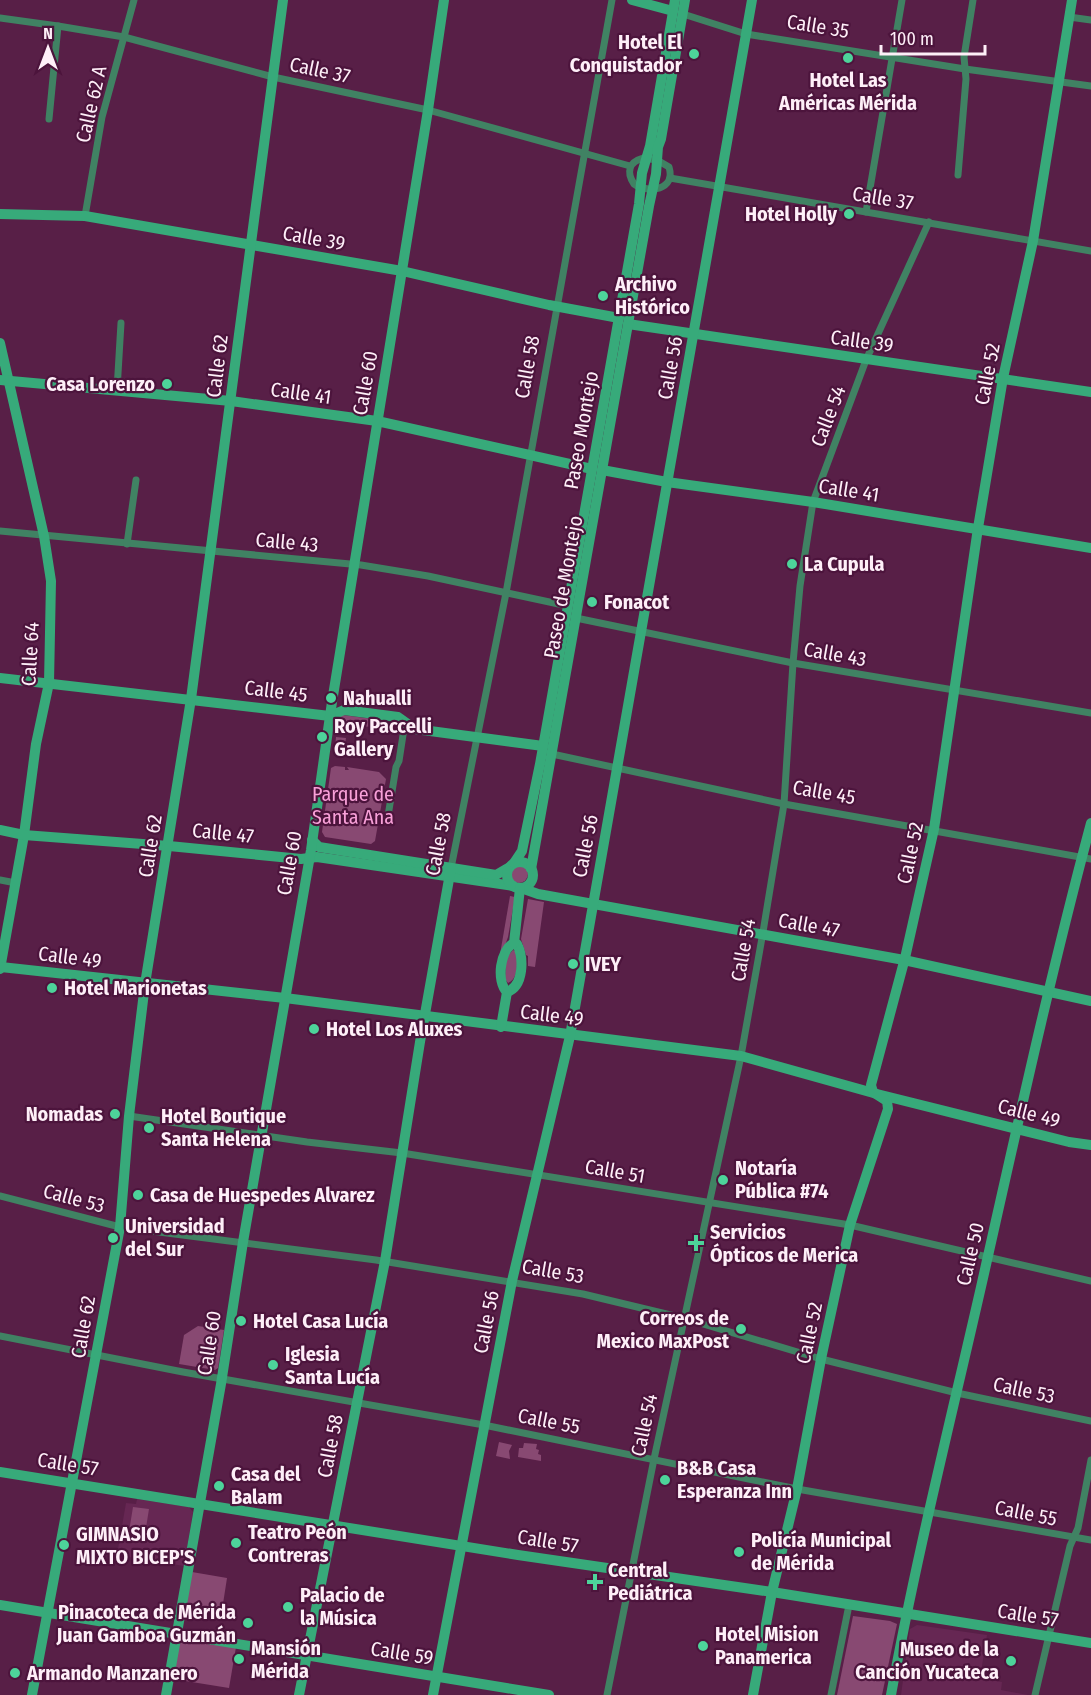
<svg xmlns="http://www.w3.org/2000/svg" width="1091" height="1695" viewBox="0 0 1091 1695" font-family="'Fira Sans Condensed',sans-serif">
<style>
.built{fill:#662753}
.green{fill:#884972}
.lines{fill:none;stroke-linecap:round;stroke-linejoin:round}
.street{stroke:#408263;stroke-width:7}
.secondary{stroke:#37aa7a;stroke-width:10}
.poi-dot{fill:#4dd39a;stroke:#4c143c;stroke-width:2}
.labels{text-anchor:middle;stroke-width:4.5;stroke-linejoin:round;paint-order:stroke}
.street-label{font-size:20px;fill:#feeff8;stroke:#4c143c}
.poi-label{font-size:20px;font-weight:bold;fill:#feeff8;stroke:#4c143c;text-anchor:start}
.park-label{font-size:20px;fill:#f8a0d8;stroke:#4c143c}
</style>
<rect width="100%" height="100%" fill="#581f47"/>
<g class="built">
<polygon points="137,1499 189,1507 193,1512 184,1566 117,1555 126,1503 136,1504"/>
<polygon points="917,1625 987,1635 980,1678 1002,1682 1001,1690 1028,1695 901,1695 910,1629"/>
</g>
<g class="green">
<polygon points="342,715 373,719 372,727 348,725 347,730 338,729 339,718"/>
<polygon points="336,737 346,738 345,744 370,747 368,756 337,753 335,749"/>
<polygon points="335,766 345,767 345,770 349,770 347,767 379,772 386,779 375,841 371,844 325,837 322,832 331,768"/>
<circle cx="519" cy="874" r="9"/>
<polygon points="510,896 515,897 508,937 498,966"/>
<polygon points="528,899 544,902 535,967 528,966 528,956 526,955 521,939"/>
<path d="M513,950L517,952C517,963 519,978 508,983L505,979L506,958Z"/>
<polygon points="198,1326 224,1330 218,1368 215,1370 179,1364 184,1335"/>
<polygon points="499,1442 512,1445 509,1451 510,1459 496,1456"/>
<polygon points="524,1443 537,1444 536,1449 539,1450 538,1454 541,1455 541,1461 518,1457 519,1448 523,1448"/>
<polygon points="133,1507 149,1509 144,1540 128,1538"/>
<polygon points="192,1572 227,1578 222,1610 186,1603"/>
<polygon points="853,1616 890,1621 897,1624 882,1695 837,1695"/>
<polygon points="183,1639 236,1647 229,1688 173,1679 179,1641"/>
</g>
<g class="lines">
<g class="street">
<polyline points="683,14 746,34 965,69 1091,86"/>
<polyline points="1069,17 1091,20"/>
<polyline points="0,18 58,26 124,37 273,77 428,110 630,166"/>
<polyline points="49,119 58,26"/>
<path d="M643,158L657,160L669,167C676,190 649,194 634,184C626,172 629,162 643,158Z"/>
<polyline points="958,175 966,79 964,57 973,0"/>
<polyline points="670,178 1091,251"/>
<polyline points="866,212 902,0"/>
<polyline points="85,216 102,117 134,0"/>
<polyline points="117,390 121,323"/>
<polyline points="0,531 361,565 428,576 568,606"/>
<polyline points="127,544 136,480"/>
<polyline points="576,618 793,663 1091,713"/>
<polyline points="552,754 784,804 1091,859"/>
<polyline points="388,816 396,767 399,761 405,722"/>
<polyline points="451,868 506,593 612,0"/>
<polyline points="0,880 16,883"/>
<polyline points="129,1116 307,1142 402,1153 850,1225 1091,1281"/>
<polyline points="0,1196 120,1227 376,1260 583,1294 683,1318 821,1359 957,1393 1091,1421"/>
<polyline points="0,1336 183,1372 484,1425 797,1489 1091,1540"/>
<polyline points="607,1695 654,1459 741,1056 763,932 784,804 793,663 800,586 813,502 866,360 929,222"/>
<polyline points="831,1695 849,1605"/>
<polyline points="1035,1695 1070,1546 1078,1528 1091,1460"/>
</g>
<g class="secondary">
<polyline points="632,0 673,11"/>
<polyline points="0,214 85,216 402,271 549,305 619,318"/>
<polyline points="628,324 1091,392"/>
<polyline points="0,343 44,536 51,581 49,683 36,744 24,835 0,969"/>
<polyline points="0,380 231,401 377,421 592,469"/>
<polyline points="602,470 667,482 813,502 1091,548"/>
<polyline points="0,678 330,716 344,710 398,717 415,729 543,746"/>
<polyline points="0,830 24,835 169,846 301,859 317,857 513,886"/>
<polyline points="312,840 319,847 496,875 508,868"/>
<circle cx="520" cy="875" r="13"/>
<polyline points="514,863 522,851 540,764 639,204 642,173 650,146 675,0"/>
<polyline points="531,869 649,206 656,174 658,147 661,139 685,0"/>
<polyline points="521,888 538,894 904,960 1091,1001"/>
<polyline points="1,967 285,998 741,1056 877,1094 1069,1142 1091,1145"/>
<path d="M507,992C524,986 524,958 517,944L514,943"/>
<path d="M501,1027L507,992C496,981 500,950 514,943L520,888"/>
<polyline points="0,1472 518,1555 772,1592 1091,1643"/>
<polyline points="0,1605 549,1695"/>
<polyline points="32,1695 120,1227 129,1116 145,984 191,699 283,0"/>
<polyline points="166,1695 221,1384 243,1242 311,850 332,702 428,110 444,0"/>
<polyline points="299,1695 385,1261 420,1042 451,868"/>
<polyline points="433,1695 512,1281 570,1036 752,0"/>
<polyline points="753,1695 772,1592 797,1489 821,1359 850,1225 888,1109 887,1101 873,1092 871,1085 905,958 934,829 978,528 1003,378 1033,241 1072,0"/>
<path d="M891,1695C916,1558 950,1423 981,1287C1016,1132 1050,976 1091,823"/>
</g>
</g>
<g class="poi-dot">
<circle cx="694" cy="54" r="6"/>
<circle cx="848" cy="58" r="6"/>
<circle cx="849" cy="214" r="6"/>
<circle cx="603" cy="296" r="6"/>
<circle cx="167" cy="384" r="6"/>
<circle cx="792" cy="564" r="6"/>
<circle cx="592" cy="602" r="6"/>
<circle cx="331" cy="698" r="6"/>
<circle cx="322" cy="737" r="6"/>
<circle cx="573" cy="964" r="6"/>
<circle cx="52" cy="988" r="6"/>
<circle cx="314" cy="1029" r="6"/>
<circle cx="115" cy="1114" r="6"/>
<circle cx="149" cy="1128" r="6"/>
<circle cx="723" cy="1180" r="6"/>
<circle cx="138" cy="1195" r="6"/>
<circle cx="113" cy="1238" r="6"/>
<path d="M693 1234h6v6h6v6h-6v6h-6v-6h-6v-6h6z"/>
<circle cx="241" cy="1321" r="6"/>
<circle cx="741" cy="1329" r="6"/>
<circle cx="273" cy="1365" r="6"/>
<circle cx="665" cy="1480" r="6"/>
<circle cx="219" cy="1486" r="6"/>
<circle cx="236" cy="1543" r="6"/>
<circle cx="64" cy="1545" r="6"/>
<circle cx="739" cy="1552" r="6"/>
<path d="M592 1573h6v6h6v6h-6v6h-6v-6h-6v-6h6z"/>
<circle cx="288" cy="1607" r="6"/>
<circle cx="248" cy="1623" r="6"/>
<circle cx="703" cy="1646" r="6"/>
<circle cx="239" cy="1659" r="6"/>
<circle cx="1011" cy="1661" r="6"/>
<circle cx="15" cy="1673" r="6"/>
</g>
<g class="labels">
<g class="street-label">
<text transform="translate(818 26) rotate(9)" y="7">Calle 35</text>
<text transform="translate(320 70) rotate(12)" y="7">Calle 37</text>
<text transform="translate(91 104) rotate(-77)" y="7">Calle 62 A</text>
<text transform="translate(883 198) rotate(9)" y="7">Calle 37</text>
<text transform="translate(314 238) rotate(10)" y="7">Calle 39</text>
<text transform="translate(862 341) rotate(8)" y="7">Calle 39</text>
<text transform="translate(217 366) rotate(-83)" y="7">Calle 62</text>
<text transform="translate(527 367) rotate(-80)" y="7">Calle 58</text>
<text transform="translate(670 368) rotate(-80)" y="7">Calle 56</text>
<text transform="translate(987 374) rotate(-79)" y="7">Calle 52</text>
<text transform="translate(365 383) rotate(-80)" y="7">Calle 60</text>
<text transform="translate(301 393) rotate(8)" y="7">Calle 41</text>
<text transform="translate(828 416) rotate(-69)" y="7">Calle 54</text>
<text transform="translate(581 430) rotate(-80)" y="7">Paseo Montejo</text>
<text transform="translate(849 490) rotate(9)" y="7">Calle 41</text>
<text transform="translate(287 542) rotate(5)" y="7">Calle 43</text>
<text transform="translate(563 587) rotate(-80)" y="7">Paseo de Montejo</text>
<text transform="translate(30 654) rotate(-87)" y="7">Calle 64</text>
<text transform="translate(835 654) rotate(10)" y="7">Calle 43</text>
<text transform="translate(276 691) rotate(7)" y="7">Calle 45</text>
<text transform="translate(824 792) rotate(10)" y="7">Calle 45</text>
<text transform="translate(223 833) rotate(6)" y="7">Calle 47</text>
<text transform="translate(438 844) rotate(-79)" y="7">Calle 58</text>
<text transform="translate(150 846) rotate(-81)" y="7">Calle 62</text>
<text transform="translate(585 846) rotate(-79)" y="7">Calle 56</text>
<text transform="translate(910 853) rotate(-78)" y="7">Calle 52</text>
<text transform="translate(289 863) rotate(-80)" y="7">Calle 60</text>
<text transform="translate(809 925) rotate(10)" y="7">Calle 47</text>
<text transform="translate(743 950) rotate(-80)" y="7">Calle 54</text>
<text transform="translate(70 957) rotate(7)" y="7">Calle 49</text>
<text transform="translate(552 1015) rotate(7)" y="7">Calle 49</text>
<text transform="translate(1029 1113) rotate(14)" y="7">Calle 49</text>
<text transform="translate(615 1171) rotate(10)" y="7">Calle 51</text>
<text transform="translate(74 1198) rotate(15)" y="7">Calle 53</text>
<text transform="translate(970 1254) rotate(-77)" y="7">Calle 50</text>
<text transform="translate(553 1271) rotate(10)" y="7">Calle 53</text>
<text transform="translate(486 1322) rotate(-79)" y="7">Calle 56</text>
<text transform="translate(83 1327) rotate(-80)" y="7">Calle 62</text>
<text transform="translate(809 1333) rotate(-78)" y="7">Calle 52</text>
<text transform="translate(209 1343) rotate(-81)" y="7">Calle 60</text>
<text transform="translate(1024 1390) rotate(12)" y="7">Calle 53</text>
<text transform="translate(549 1421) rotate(11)" y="7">Calle 55</text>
<text transform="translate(644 1425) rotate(-78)" y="7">Calle 54</text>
<text transform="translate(330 1446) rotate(-79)" y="7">Calle 58</text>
<text transform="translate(68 1464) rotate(9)" y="7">Calle 57</text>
<text transform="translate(1026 1513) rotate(11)" y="7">Calle 55</text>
<text transform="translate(548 1541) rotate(9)" y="7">Calle 57</text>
<text transform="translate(1028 1615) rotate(9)" y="7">Calle 57</text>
<text transform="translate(402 1653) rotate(9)" y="7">Calle 59</text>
</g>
<g class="poi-label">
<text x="682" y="49" text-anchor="end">Hotel El<tspan x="682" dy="23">Conquistador</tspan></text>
<text x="848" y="87" text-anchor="middle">Hotel Las<tspan x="848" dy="23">Américas Mérida</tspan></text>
<text x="837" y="221" text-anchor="end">Hotel Holly</text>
<text x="615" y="291">Archivo<tspan x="615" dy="23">Histórico</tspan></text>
<text x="155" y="391" text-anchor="end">Casa Lorenzo</text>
<text x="804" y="571">La Cupula</text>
<text x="604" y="609">Fonacot</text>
<text x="343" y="705">Nahualli</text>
<text x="334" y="733">Roy Paccelli<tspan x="334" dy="23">Gallery</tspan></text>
<text x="585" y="971">IVEY</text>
<text x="64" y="995">Hotel Marionetas</text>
<text x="326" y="1036">Hotel Los Aluxes</text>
<text x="103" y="1121" text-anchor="end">Nomadas</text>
<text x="161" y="1123">Hotel Boutique<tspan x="161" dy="23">Santa Helena</tspan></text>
<text x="735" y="1175">Notaría<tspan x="735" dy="23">Pública #74</tspan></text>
<text x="150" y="1202">Casa de Huespedes Alvarez</text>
<text x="125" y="1233">Universidad<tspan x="125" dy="23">del Sur</tspan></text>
<text x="710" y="1239">Servicios<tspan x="710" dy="23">Ópticos de Merica</tspan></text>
<text x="729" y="1325" text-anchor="end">Correos de<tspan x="729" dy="23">Mexico MaxPost</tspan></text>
<text x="253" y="1328">Hotel Casa Lucía</text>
<text x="285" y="1361">Iglesia<tspan x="285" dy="23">Santa Lucía</tspan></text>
<text x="677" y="1475">B&amp;B Casa<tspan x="677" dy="23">Esperanza Inn</tspan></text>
<text x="231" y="1481">Casa del<tspan x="231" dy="23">Balam</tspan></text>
<text x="248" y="1539">Teatro Peón<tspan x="248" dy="23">Contreras</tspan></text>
<text x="76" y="1541">GIMNASIO<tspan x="76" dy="23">MIXTO BICEP'S</tspan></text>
<text x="751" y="1547">Policía Municipal<tspan x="751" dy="23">de Mérida</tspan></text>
<text x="608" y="1577">Central<tspan x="608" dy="23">Pediátrica</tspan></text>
<text x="300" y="1602">Palacio de<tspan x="300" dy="23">la Música</tspan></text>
<text x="236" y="1619" text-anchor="end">Pinacoteca de Mérida<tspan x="236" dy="23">Juan Gamboa Guzmán</tspan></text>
<text x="715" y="1641">Hotel Mision<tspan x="715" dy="23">Panamerica</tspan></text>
<text x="251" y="1655">Mansión<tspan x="251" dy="23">Mérida</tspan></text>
<text x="999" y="1656" text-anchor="end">Museo de la<tspan x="999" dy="23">Canción Yucateca</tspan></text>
<text x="27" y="1680">Armando Manzanero</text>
</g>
<g class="park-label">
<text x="353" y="801">Parque de<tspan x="353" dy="23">Santa Ana</tspan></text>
</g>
</g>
<g transform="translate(48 48)" stroke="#4c143c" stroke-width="4.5" paint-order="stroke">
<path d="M0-4.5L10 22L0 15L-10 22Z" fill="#feeff8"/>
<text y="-9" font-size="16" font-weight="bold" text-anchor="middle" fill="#feeff8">N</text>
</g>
<path d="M881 45v9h104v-9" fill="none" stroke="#feeff8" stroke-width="3"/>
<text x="890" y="45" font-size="18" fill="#feeff8" stroke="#4c143c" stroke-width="4.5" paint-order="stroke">100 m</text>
</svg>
